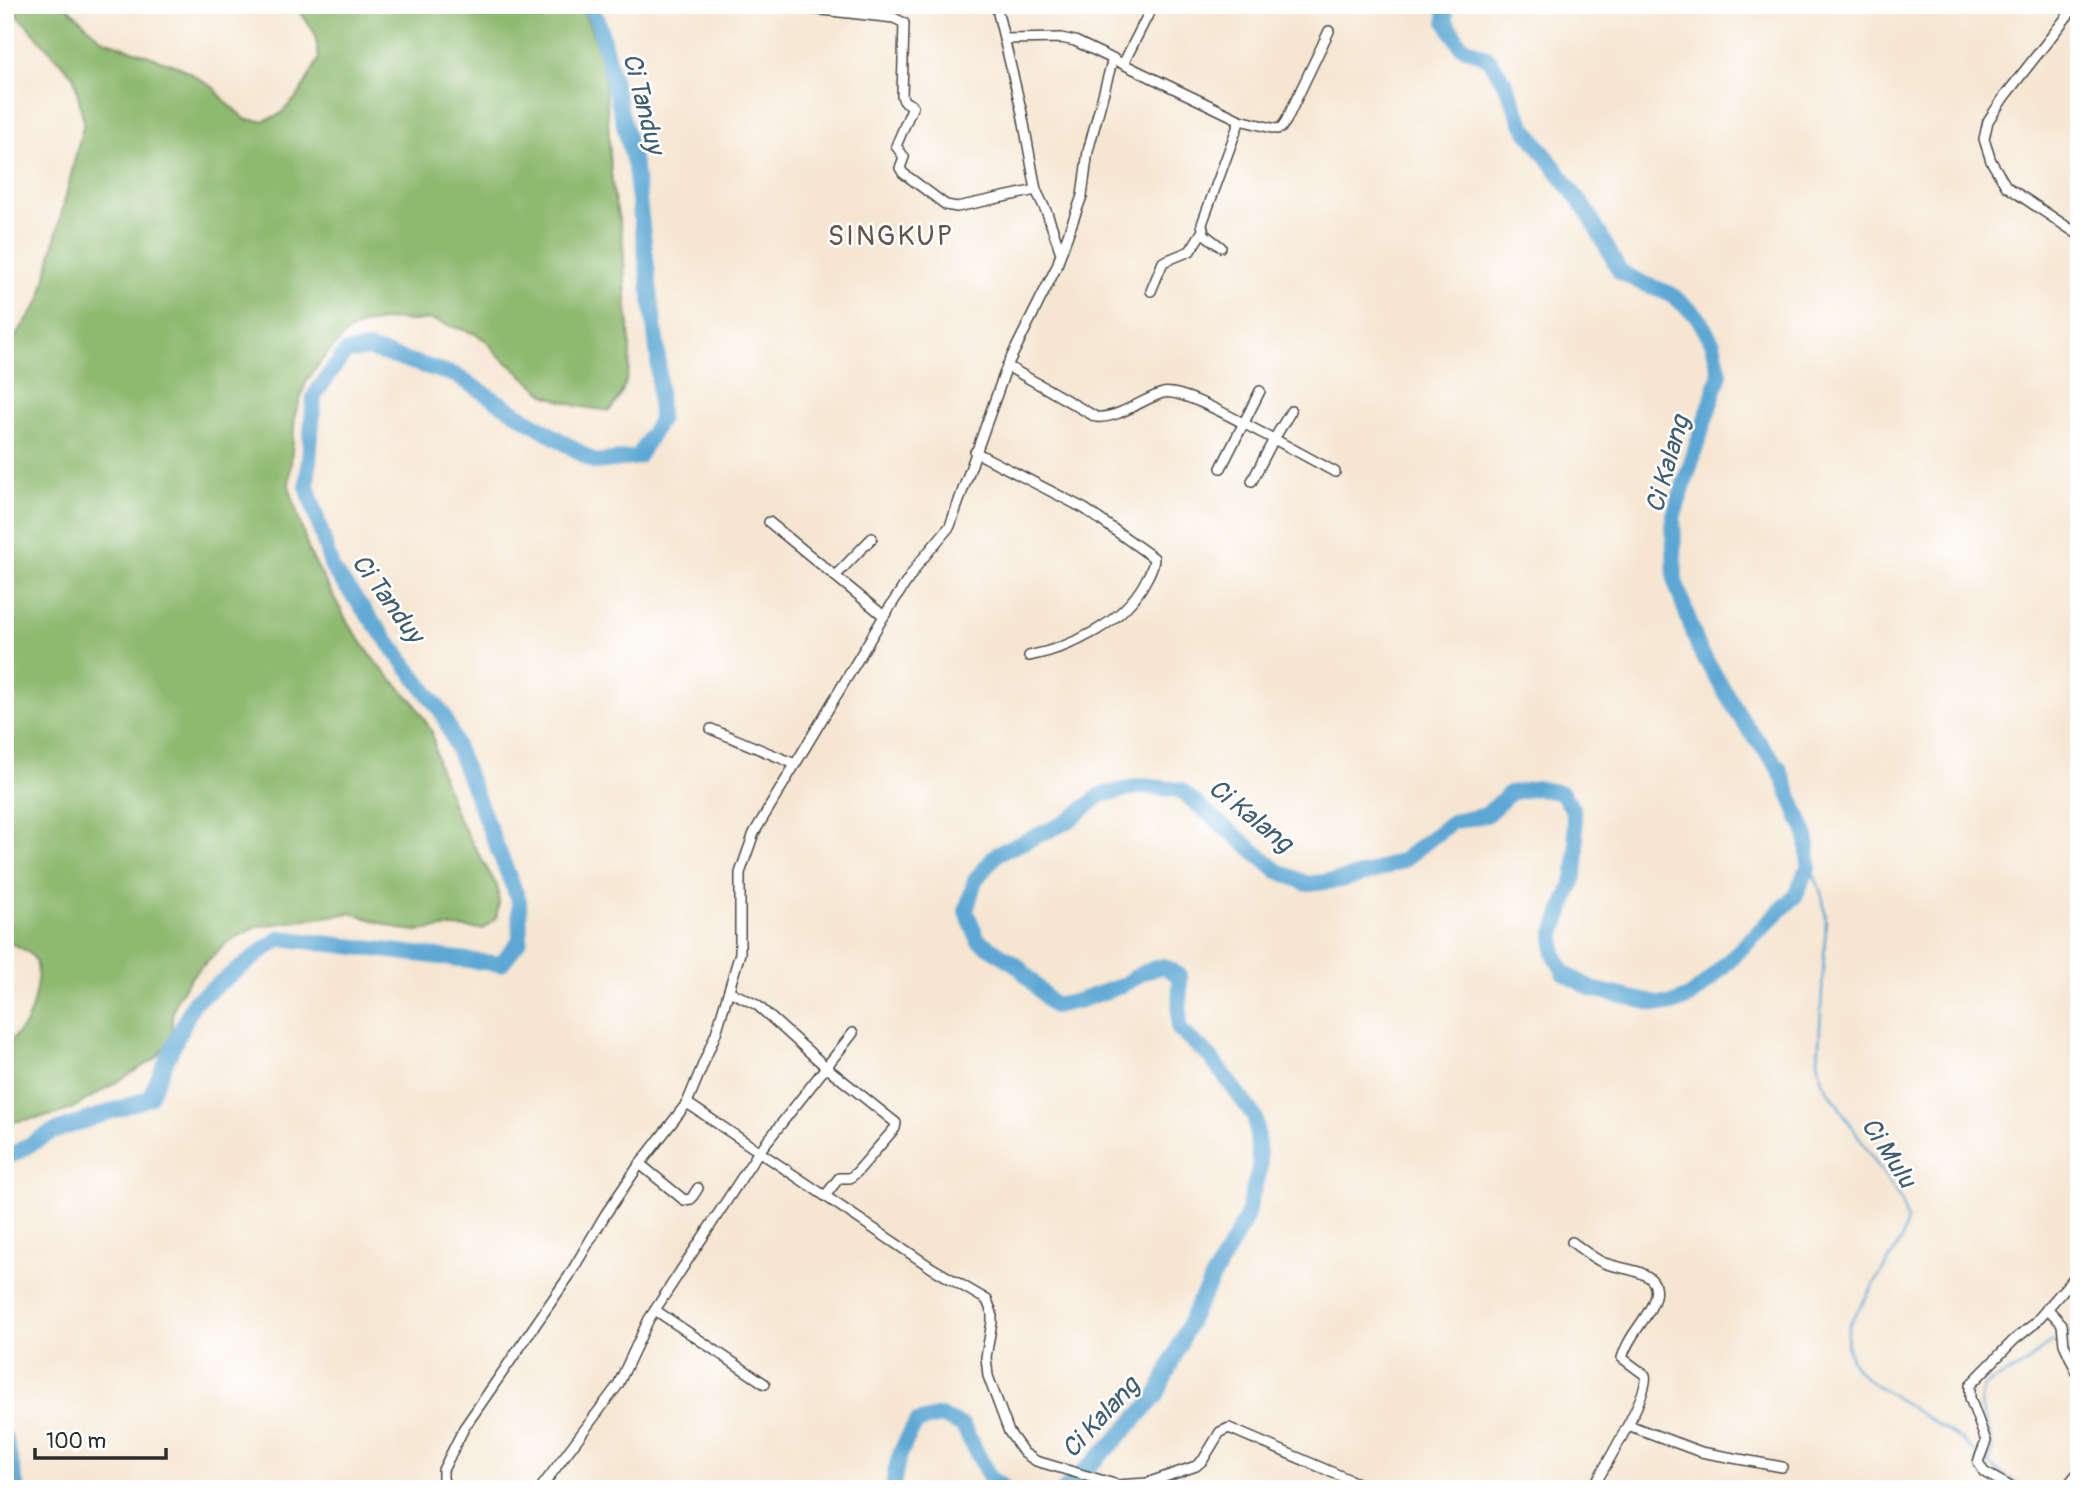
<svg xmlns="http://www.w3.org/2000/svg" width="2084" height="1494" viewBox="0 0 2084 1494" font-family="Pangolin,sans-serif">
<style>
.forest{fill:#8eb970;stroke:#5c724e;stroke-width:2}
.lines{fill:none;stroke-linecap:round;stroke-linejoin:round}
.stream{stroke:#5ca7d4;stroke-width:2.5}
.river{stroke:#5ca7d4;stroke-width:16}
.minor-casing{stroke:#494744;stroke-width:12}
.minor{stroke:#fff;stroke-width:9}
.labels{text-anchor:middle;stroke-width:5;stroke-linejoin:round;paint-order:stroke}
.water-label{font-size:26px;font-style:italic;fill:#3f5d6f;stroke:#fff}
.quarter-label{font-size:28px;letter-spacing:2px;fill:#635349;stroke:#fff}
</style>
<rect width="100%" height="100%" fill="#fff"/>
<filter id="ink" filterUnits="userSpaceOnUse"><feTurbulence type="fractalNoise" baseFrequency=".0143" numOctaves="2"/><feDisplacementMap in="SourceGraphic" scale="14" xChannelSelector="R" yChannelSelector="G"/><feConvolveMatrix kernelMatrix="1 2 1 2 8 2 1 2 1" color-interpolation-filters="sRGB"/></filter>
<filter id="wash" filterUnits="userSpaceOnUse"><feTurbulence type="fractalNoise" baseFrequency=".00686" numOctaves="4" result="noise"/><feDisplacementMap in="SourceGraphic" scale="28" xChannelSelector="R" yChannelSelector="G"/><feGaussianBlur stdDeviation="1.57" result="paint"/><feColorMatrix in="noise" values="0 0 0 0 0 0 0 0 0 0 0 0 0 0 0 0 0 1.4 0 .05"/><feComposite in="paint" operator="in"/></filter>
<g filter="url(#wash)">
<rect width="100%" height="100%" fill="#f6e6d1"/>
<path class="forest" d="M8,5H65L101,39L180,67L214,88L227,103L245,119L262,121L279,115L298,96L319,59L315,33L295,5H580C612,61 606,120 612,182C613,200 620,217 622,235C625,256 624,278 626,299C630,337 638,380 609,411L578,406L547,396L497,354L487,341L473,333L429,319L412,321L396,319L363,324L349,331L326,355L306,382L295,415L289,486L309,552L348,623L377,664L414,702L432,732L438,764L457,816L497,886L499,903L496,918L483,929L451,927L417,931L400,929L352,913L255,927L226,943L192,976L177,999L172,1015V1032L166,1046L155,1059L71,1109L55,1115L5,1123V1046C12,1039 19,1033 24,1026C32,1015 41,975 36,962C31,950 16,946 5,941V351L40,301L84,122L74,77Z"/>
<g class="lines">
<g class="stream">
<path d="M1809,866C1820,885 1824,899 1826,921L1818,1061L1822,1081L1900,1199L1907,1219L1902,1239L1849,1325C1844,1346 1850,1365 1867,1379L1961,1440L1977,1454"/>
<polyline points="2066,1334 2079,1328"/>
<polyline points="1982,1458 1996,1470 2025,1489"/>
<path d="M1988,1463C2002,1439 1973,1414 1983,1388C1994,1377 2010,1374 2023,1365C2037,1356 2045,1344 2060,1337"/>
</g>
<g class="river">
<polyline points="5,1159 50,1133 149,1098 194,1002 280,938 501,964 520,940 519,901 443,714 332,568 307,486 314,396 345,352 369,349 455,375 595,462 638,457 660,420 658,357 635,168 598,21 589,5"/>
<polyline points="5,1438 17,1489"/>
<path d="M893,1489C895,1462 903,1444 917,1422L940,1416L963,1426L990,1478L1005,1489"/>
<polyline points="1065,1489 1113,1443 1156,1397 1195,1310 1246,1218 1260,1166 1255,1117 1210,1057 1179,1029 1180,976 1163,966 1144,972 1121,986 1078,1001 1054,1006 1018,966 978,940 966,911 975,880 997,854 1067,822 1101,795 1142,786 1180,790 1278,871 1308,884 1340,880 1372,872 1403,860 1452,822 1486,815 1510,793 1536,788 1562,793 1573,810 1577,848 1575,876 1554,933 1554,953 1564,973 1592,989 1657,1004 1672,1004 1689,997 1701,988 1795,896 1809,866 1807,837 1779,768 1744,723 1699,649 1675,581 1673,518 1720,374 1713,344 1697,316 1671,294 1642,283 1620,272 1589,214 1523,125 1505,83 1488,58 1461,46 1446,22 1445,5"/>
</g>
</g>
</g>
<g filter="url(#ink)">
<g class="lines">
<g class="minor-casing">
<g id="minor">
<polyline points="2076,5 2004,97 1988,121 1984,139 1991,161 2006,186 2079,235"/>
<polyline points="813,9 894,18 904,23 902,96 904,101 913,106 896,146 904,157 900,168 903,173 946,205 957,207 1036,190"/>
<polyline points="1004,39 1061,38 1075,41 1240,120 1276,129 1281,128 1286,121 1329,31"/>
<polyline points="1124,62 1152,7"/>
<polyline points="1221,247 1204,234 1202,224 1240,120"/>
<polyline points="1062,251 1082,196 1088,151 1113,58"/>
<polyline points="1151,291 1163,262 1190,251 1202,232"/>
<path d="M1007,366L1096,417C1119,419 1142,399 1163,393C1184,388 1252,429 1274,439L1252,481"/>
<polyline points="1291,411 1274,439 1335,472"/>
<path d="M975,452L1085,509L1154,558C1154,567 1149,574 1145,582C1123,623 1073,647 1029,656"/>
<polyline points="1221,468 1260,391"/>
<polyline points="769,522 884,616"/>
<polyline points="835,576 872,538"/>
<polyline points="711,729 795,764"/>
<polyline points="729,991 757,1005 826,1067 896,1123 895,1128 857,1172 850,1178 839,1178 825,1196"/>
<polyline points="687,1103 932,1268 987,1300 992,1313 992,1322 986,1357 988,1376 1009,1432 1024,1453 1036,1461 1118,1485 1147,1483 1196,1466 1203,1460 1220,1432 1229,1428 1371,1489"/>
<polyline points="640,1164 684,1200 691,1199 698,1188"/>
<path d="M1572,1242C1582,1249 1592,1258 1604,1263C1626,1271 1670,1269 1651,1307C1642,1325 1628,1337 1622,1358L1645,1375C1651,1391 1603,1470 1592,1489"/>
<polyline points="2047,1308 2062,1324 2064,1344 2079,1377"/>
<polyline points="655,1310 765,1384"/>
<polyline points="1628,1425 1701,1452 1782,1467"/>
<polyline points="448,1489 443,1479 443,1470 464,1428 569,1276 605,1215 637,1168 687,1103 716,1033 740,953 740,873 754,833 884,616 919,563 950,526 1007,366 1057,266 1061,253 1047,213 1036,190 1022,113 996,5"/>
<polyline points="540,1489 618,1385 649,1319 758,1153 853,1033"/>
<polyline points="2014,1489 1984,1472 1978,1462 1986,1441 1970,1398 1970,1385 2014,1340 2034,1324 2079,1272"/>
<polyline points="2065,1489 2079,1471"/>
</g>
</g>
<use href="#minor" class="minor"/>
</g>
</g>
<g class="labels">
<g class="water-label">
<text transform="translate(644 103) rotate(76)" y="9">Ci Tanduy</text>
<text transform="translate(1667 464) rotate(-74)" y="9">Ci Kalang</text>
<text transform="translate(388 598) rotate(54)" y="9">Ci Tanduy</text>
<text transform="translate(1251 815) rotate(39)" y="9">Ci Kalang</text>
<text transform="translate(1889 1152) rotate(57)" y="9">Ci Mulu</text>
<text transform="translate(1100 1417) rotate(-47)" y="9">Ci Kalang</text>
</g>
<g class="quarter-label">
<text x="891" y="245">SINGKUP</text>
</g>
</g>
<rect width="2084" height="1494" fill="none" stroke="#fff" stroke-width="28"/>
<path d="M35 1448v10h131v-10" fill="none" stroke="#2b2b2b" stroke-width="3.5"/>
<text x="46" y="1448" font-size="21" fill="#2b2b2b" stroke="#ffffff" stroke-width="5" paint-order="stroke">100 m</text>
</svg>
